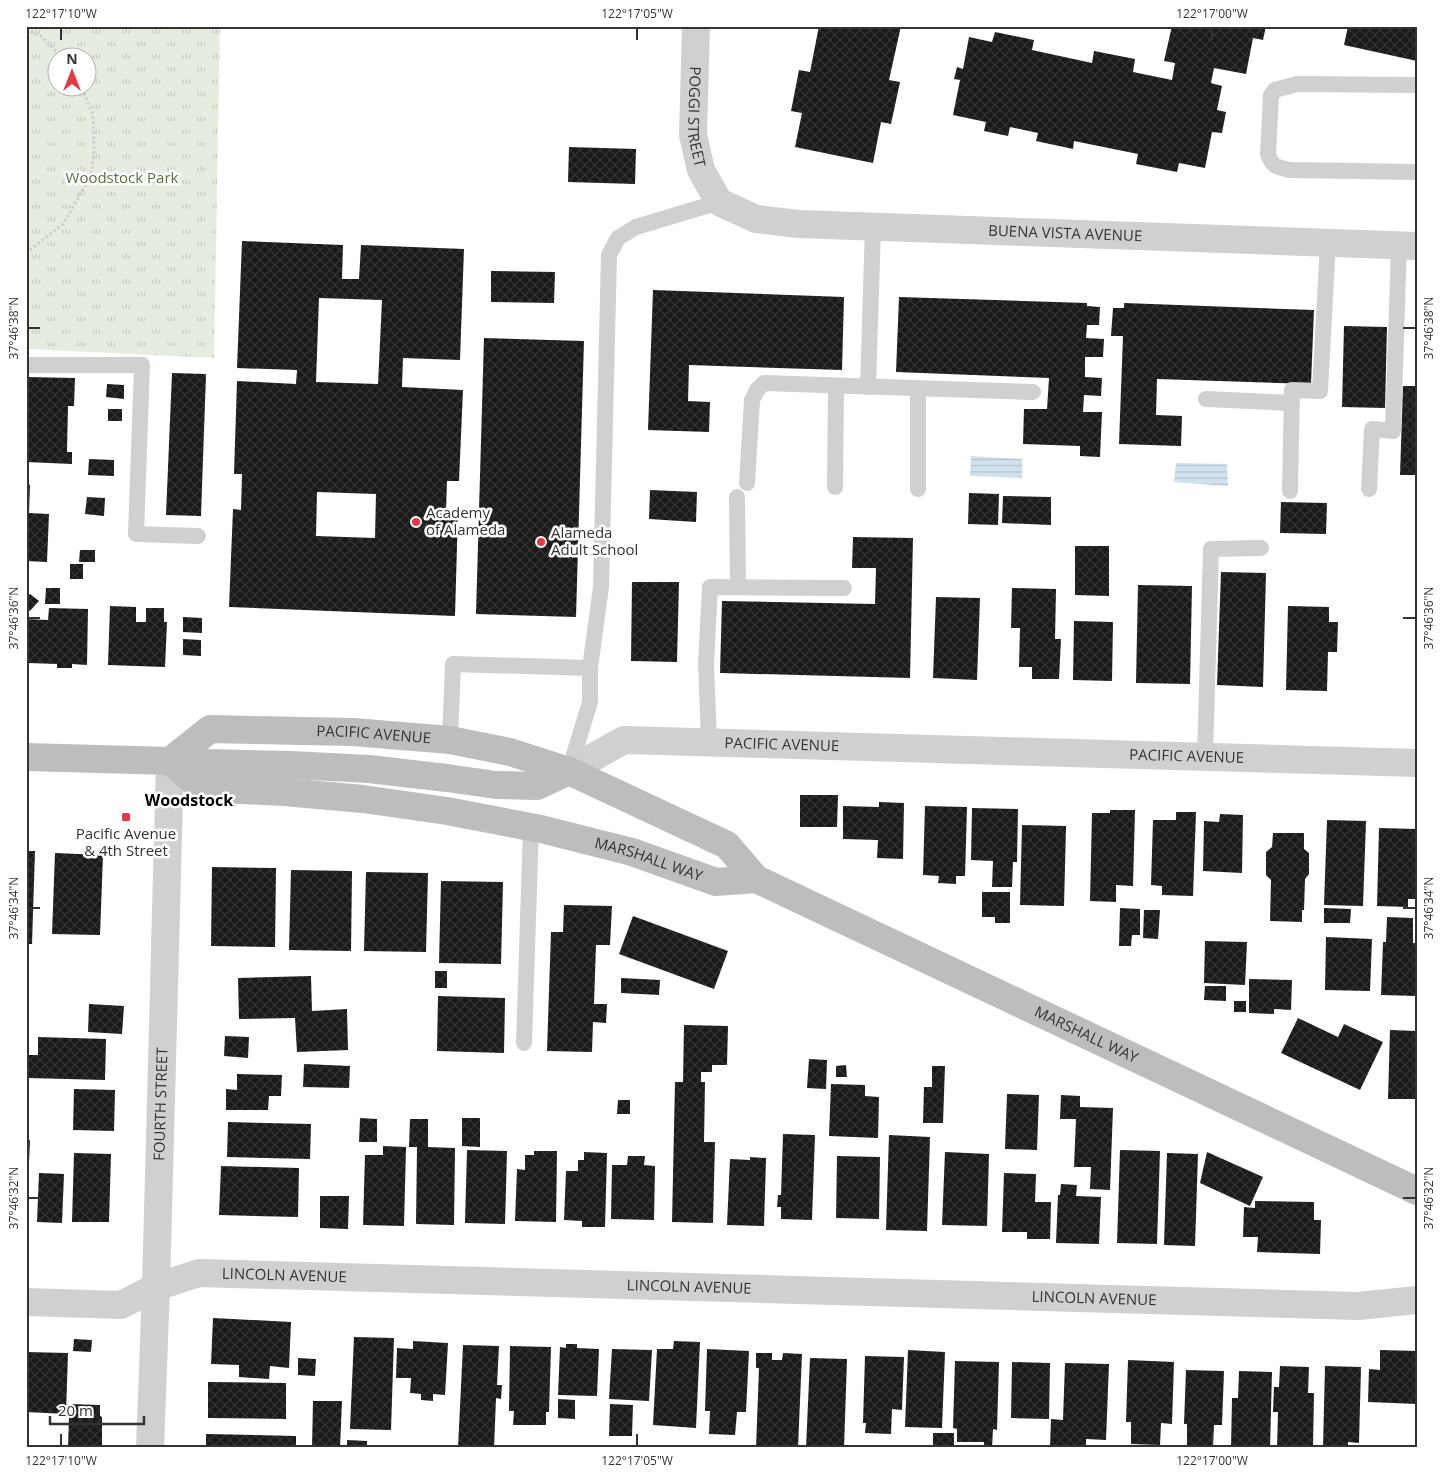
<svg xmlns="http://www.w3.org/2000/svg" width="1443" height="1474" viewBox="0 0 1443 1474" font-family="'Open Sans',sans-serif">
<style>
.park{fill:url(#park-tufts);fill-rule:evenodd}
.water{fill:url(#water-rules)}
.building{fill:url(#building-cross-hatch);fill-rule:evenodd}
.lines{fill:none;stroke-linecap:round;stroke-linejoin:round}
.path{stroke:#cdcdcd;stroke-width:3;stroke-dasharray:2.5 2.5;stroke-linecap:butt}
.lane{stroke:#d0d0d0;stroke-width:16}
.street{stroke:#d0d0d0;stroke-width:28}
.secondary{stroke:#bdbdbd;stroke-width:28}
.ticks{fill:none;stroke:#333;stroke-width:2}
.poi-dot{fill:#e63946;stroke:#fff;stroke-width:2}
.labels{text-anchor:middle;stroke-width:5;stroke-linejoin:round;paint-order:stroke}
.street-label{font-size:15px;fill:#333;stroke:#fff}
.park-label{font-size:15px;fill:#56703f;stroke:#fff}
.poi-label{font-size:15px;fill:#333;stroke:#fff;text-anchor:start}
.neighbourhood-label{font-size:16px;font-weight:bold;fill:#000;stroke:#fff}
.neatline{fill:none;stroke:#333;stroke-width:2}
.ticks-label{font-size:12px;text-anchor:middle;fill:#333}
</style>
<defs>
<pattern id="park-tufts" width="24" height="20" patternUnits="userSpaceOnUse" patternTransform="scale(1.25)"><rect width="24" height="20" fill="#e6ecdf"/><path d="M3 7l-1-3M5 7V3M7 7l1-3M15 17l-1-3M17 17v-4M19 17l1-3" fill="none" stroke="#c6cbc0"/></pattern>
<pattern id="water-rules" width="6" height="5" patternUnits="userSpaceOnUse" patternTransform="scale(1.25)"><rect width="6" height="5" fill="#cfe2ee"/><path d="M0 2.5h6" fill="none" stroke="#b2c2cd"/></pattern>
<pattern id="building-cross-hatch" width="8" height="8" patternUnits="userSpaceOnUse" patternTransform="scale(1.25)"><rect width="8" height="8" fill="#1a1a1a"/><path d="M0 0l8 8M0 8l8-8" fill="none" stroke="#333"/></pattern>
</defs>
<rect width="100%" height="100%" fill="#fff"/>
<path class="park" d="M26,26H220L214,358L26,349ZM58,58H88V88H58Z"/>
<g class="water">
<polygon points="971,456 1022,459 1022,478 970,476"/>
<polygon points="1176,463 1227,464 1228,486 1174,482"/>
</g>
<g class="building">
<polygon points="819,26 901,26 889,80 900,82 891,124 881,122 873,163 795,147 802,113 791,111 799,70 810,72"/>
<polygon points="1172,26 1266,26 1263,40 1253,38 1246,74 1214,68 1211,83 1222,86 1217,110 1226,112 1222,133 1212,132 1205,168 1179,163 1177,172 1136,164 1138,154 1074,141 1073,149 1036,141 1038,133 1010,127 1008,136 984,131 986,122 953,115 960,80 954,79 957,67 963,69 969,37 992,42 995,32 1034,40 1032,50 1092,63 1094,51 1135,59 1133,72 1172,80 1175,63 1164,61"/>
<polygon points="1348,26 1417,26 1417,61 1344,45"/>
<polygon points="569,147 636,149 635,184 568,182"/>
<path d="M242,241L343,245L342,279H359L361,245L464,249L460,360L403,358L402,387L463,390L459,481H447L446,511H458L455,616L229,607L233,509L241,510L242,474H234L237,381L296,384L297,370L237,368ZM319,298L382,300L378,384L316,382ZM317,492L376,494L375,538L316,536Z"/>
<polygon points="491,271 555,272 554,303 491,302"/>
<polygon points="653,290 844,297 842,370 689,365 688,401 710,402 709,432 648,430"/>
<polygon points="899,297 1087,303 1087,306 1100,307 1099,325 1087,325 1086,338 1104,339 1103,357 1085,357 1085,377 1102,378 1101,396 1084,395 1083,412 1102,412 1100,457 1080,456 1080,446 1023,444 1024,409 1047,409 1049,378 896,372"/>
<polygon points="1124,303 1314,310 1311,384 1157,379 1156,415 1182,416 1181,446 1119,444 1123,336 1111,336 1113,308 1124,308"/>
<polygon points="1344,326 1387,327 1385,408 1342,407"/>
<polygon points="484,338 584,341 576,617 476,614"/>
<polygon points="172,373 206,374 201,516 166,515"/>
<polygon points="27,377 75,378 74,406 68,406 67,452 72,452 72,464 26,462"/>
<polygon points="107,384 124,385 124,399 106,397"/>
<polygon points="1403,386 1417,386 1417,475 1400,475"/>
<rect x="108" y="409" width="14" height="12"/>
<polygon points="89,459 114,460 114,476 88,475"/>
<polygon points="26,484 30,485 29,513 49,514 47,562 26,561"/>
<polygon points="650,490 697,492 696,522 649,519"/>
<polygon points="969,493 999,494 998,525 968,524"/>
<polygon points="1003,496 1051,497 1051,525 1002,523"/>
<polygon points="87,497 105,498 104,516 85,514"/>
<polygon points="1281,502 1327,503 1326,534 1280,533"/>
<polygon points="853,537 913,538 910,678 720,673 722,601 875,604 876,568 852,568"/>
<polygon points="1075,546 1109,546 1109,596 1075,595"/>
<polygon points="80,550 95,550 95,562 79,562"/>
<rect x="70" y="564" width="13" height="15"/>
<polygon points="1221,572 1266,573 1263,687 1217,685"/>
<polygon points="632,582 679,582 677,662 631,661"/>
<polygon points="1138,585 1192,586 1190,684 1136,683"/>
<polygon points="46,588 60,588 60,604 45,604"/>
<polygon points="1012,588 1056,589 1055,639 1061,639 1059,679 1032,679 1032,667 1019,667 1020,628 1011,628"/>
<polygon points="30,594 39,601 30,611 26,608 26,598"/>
<polygon points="936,597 980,598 977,680 933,678"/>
<polygon points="110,606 136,607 136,622 146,622 146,608 164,608 164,622 167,622 165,667 108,665"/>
<polygon points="1288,606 1329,607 1329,622 1338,622 1337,652 1328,652 1327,691 1286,690"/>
<polygon points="49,608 88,609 87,665 72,664 72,668 57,668 57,664 28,663 28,671 26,670 26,619 48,620"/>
<polygon points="183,617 202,618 202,633 183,632"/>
<polygon points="1074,621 1113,622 1112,681 1073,680"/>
<polygon points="183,639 201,640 201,656 183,655"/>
<polygon points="800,795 838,795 837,827 800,827"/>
<polygon points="879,802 904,803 903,859 877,858 878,840 843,839 843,806 879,807"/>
<polygon points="925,806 967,807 965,876 956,876 956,884 938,883 939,876 923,875"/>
<polygon points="972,808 1018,809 1017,862 1013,862 1012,887 992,887 993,861 971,860"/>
<polygon points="1110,810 1135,810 1133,886 1116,885 1116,902 1090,901 1092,813 1110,813"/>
<polygon points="1176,812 1196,812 1193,896 1162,895 1162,886 1151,885 1153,820 1176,820"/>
<polygon points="1220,814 1243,815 1242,873 1203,871 1204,821 1219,822"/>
<polygon points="1327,820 1366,821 1363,906 1324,905"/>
<polygon points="1022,825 1066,826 1064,906 1020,905"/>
<polygon points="1379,828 1417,829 1417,899 1408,899 1408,907 1377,906"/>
<polygon points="1273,833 1304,833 1304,849 1309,853 1309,874 1305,879 1304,910 1302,910 1302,922 1270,921 1271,880 1266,875 1266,852 1272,847"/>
<polygon points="26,851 35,851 32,944 26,944"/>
<polygon points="55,853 103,855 100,935 52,934"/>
<polygon points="212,867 276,868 275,947 211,946"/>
<polygon points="291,870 352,871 351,951 289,950"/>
<polygon points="366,872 428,873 426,952 364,951"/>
<polygon points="441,881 503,882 501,964 439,963"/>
<polygon points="982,892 1010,892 1010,923 995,923 995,917 982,917"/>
<polygon points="564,905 612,906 610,945 596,945 594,1004 607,1004 606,1023 593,1022 592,1052 547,1051 551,932 563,932"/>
<polygon points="1120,908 1140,909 1140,935 1132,935 1131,946 1119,946"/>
<polygon points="1324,908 1351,909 1350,923 1324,923"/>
<polygon points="1144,910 1160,910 1158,939 1143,938"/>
<polygon points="633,916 728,951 714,989 619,954"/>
<polygon points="1387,917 1413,918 1413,943 1417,943 1417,996 1381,995 1383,942 1386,942"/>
<polygon points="1326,937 1372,939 1370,991 1325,990"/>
<polygon points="1205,941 1247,942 1245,985 1204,983"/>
<rect x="435" y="971" width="12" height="17"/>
<polygon points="311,976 312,1011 347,1009 348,1050 297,1052 295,1018 239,1019 238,978"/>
<polygon points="621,978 660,980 659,995 621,993"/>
<polygon points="1249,979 1292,980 1291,1010 1274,1009 1274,1014 1249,1013"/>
<polygon points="1205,986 1226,986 1226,1001 1204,1000"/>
<polygon points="438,996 505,998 504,1053 437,1051"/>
<rect x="1234" y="1001" width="12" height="11"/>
<polygon points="89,1004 124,1006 122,1034 88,1032"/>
<polygon points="1298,1018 1338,1037 1344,1024 1383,1042 1360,1090 1281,1053"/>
<polygon points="684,1025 728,1026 727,1065 712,1065 712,1072 701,1072 701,1082 705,1082 704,1142 715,1142 713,1223 672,1222 675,1082 683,1082"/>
<polygon points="1390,1030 1417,1031 1417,1099 1388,1099"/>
<polygon points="225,1036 249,1037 248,1058 224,1056"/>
<polygon points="38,1037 106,1039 105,1080 28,1078 29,1055 38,1055"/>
<polygon points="809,1059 827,1060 826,1089 807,1088"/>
<polygon points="304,1064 350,1066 349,1088 303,1087"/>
<polygon points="846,1065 847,1077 836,1077 836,1066"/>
<polygon points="932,1066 945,1066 943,1123 923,1123 924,1087 932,1087"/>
<polygon points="237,1074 282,1075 281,1096 269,1096 268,1110 226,1110 226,1089 237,1090"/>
<polygon points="831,1084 865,1085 865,1096 879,1097 878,1138 829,1136"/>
<polygon points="74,1089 115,1090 114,1131 73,1130"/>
<polygon points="1007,1094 1039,1095 1037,1150 1005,1149"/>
<polygon points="1061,1095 1080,1096 1080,1107 1113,1108 1110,1190 1090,1189 1091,1167 1074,1167 1076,1119 1060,1119"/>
<polygon points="618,1100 630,1100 630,1114 617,1114"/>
<polygon points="360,1118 377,1119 377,1142 359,1142"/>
<polygon points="462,1118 480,1118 480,1147 462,1146"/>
<polygon points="410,1119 428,1119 428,1147 455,1148 454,1225 416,1224 417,1147 409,1147"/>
<polygon points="228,1122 311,1124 310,1159 227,1157"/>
<polygon points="783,1134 815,1135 812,1220 781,1219 781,1207 777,1207 778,1195 781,1195"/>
<polygon points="889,1135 930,1137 927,1231 886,1230"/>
<polygon points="26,1140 30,1140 28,1185 26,1185"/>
<polygon points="383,1146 406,1147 404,1226 363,1225 365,1155 383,1155"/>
<polygon points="467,1150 507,1151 505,1224 465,1223"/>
<polygon points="1120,1150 1160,1151 1157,1244 1117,1243"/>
<polygon points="534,1151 557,1151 556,1222 515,1221 517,1169 525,1170 525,1155 534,1155"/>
<polygon points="584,1152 607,1153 605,1227 582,1227 582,1221 564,1220 566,1171 578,1171 578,1160 584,1160"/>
<polygon points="945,1152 989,1154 987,1226 942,1225"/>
<polygon points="1207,1152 1263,1177 1250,1206 1200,1183"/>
<polygon points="74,1153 111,1154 109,1222 72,1222"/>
<polygon points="1167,1153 1198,1154 1195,1246 1164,1245"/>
<polygon points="628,1156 645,1156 644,1165 655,1166 654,1220 611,1219 612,1165 627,1165"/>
<polygon points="837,1156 880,1157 879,1219 836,1218"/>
<polygon points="750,1157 766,1158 764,1226 727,1225 730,1159 750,1160"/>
<polygon points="221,1166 299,1168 298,1217 219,1215"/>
<polygon points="39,1173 64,1174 62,1223 37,1222"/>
<polygon points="1004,1173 1036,1174 1035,1202 1051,1202 1050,1239 1027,1239 1027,1232 1002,1232"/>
<polygon points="1061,1184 1077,1185 1076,1196 1101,1197 1099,1244 1056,1243 1058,1195 1060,1195"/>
<polygon points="320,1196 349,1196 348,1229 320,1228"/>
<polygon points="1255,1201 1314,1202 1314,1220 1321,1220 1320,1254 1257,1252 1258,1237 1243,1237 1244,1207 1255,1208"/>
<polygon points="213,1318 291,1322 289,1368 270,1366 269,1379 239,1377 239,1365 211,1364"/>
<polygon points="354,1337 394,1338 391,1430 350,1429"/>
<polygon points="74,1339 92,1340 91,1352 73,1351"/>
<polygon points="413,1341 448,1343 445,1395 433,1394 433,1401 421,1400 421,1394 410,1393 411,1378 396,1378 397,1348 413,1349"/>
<polygon points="674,1341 700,1342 696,1428 653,1425 657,1349 673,1349"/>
<polygon points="566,1344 577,1344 577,1348 599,1349 597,1396 558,1395 560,1347 566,1348"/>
<polygon points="463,1345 499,1346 497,1385 502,1385 501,1399 496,1398 494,1448 458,1448"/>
<polygon points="510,1346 551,1347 549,1412 546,1412 546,1425 513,1425 514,1411 509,1411"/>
<polygon points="612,1349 652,1350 649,1401 609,1399"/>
<polygon points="707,1349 749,1351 746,1412 737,1412 735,1435 709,1434 710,1411 705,1411"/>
<polygon points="908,1350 945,1352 942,1428 905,1427"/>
<polygon points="1380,1350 1417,1351 1417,1404 1368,1402 1369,1369 1380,1370"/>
<polygon points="26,1352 68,1353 66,1414 26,1412"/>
<polygon points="756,1353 772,1353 772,1360 782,1360 783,1353 802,1354 798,1448 756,1448 759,1368 756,1368"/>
<polygon points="865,1356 904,1357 902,1410 892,1409 891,1434 865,1433 866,1423 863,1423"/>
<polygon points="298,1358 316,1359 315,1376 298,1375"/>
<polygon points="810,1358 847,1359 844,1448 806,1448"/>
<polygon points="1128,1360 1174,1362 1172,1424 1161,1423 1160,1445 1131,1444 1131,1422 1126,1422"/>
<polygon points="955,1361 999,1362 997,1430 993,1429 992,1448 984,1448 984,1442 957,1442 957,1429 953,1428"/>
<polygon points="1012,1362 1050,1363 1049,1419 1011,1418"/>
<polygon points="1065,1363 1109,1364 1106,1440 1086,1439 1086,1448 1050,1448 1051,1419 1063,1420"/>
<polygon points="1280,1366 1309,1367 1308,1393 1314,1393 1313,1448 1277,1448 1278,1412 1273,1412 1274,1387 1279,1387"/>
<polygon points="1325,1366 1361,1367 1359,1443 1348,1442 1348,1448 1323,1448"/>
<polygon points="1186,1370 1224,1371 1222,1425 1214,1425 1213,1448 1187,1448 1187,1424 1184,1424"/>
<polygon points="1239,1371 1272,1372 1270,1448 1231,1448 1232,1398 1238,1398"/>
<polygon points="208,1382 286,1383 286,1419 208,1418"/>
<polygon points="558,1399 575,1400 575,1419 558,1418"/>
<polygon points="313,1401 342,1401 340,1448 312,1448"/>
<polygon points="71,1404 100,1405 100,1416 102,1417 102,1448 68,1448 69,1416 71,1416"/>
<polygon points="610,1404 633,1405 632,1436 609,1436"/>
<rect x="933" y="1433" width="21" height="15"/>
<polygon points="206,1434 296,1436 296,1448 206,1448"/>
<polygon points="347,1440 367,1441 367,1448 347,1448"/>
</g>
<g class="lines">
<g class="path">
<polyline points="26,30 41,36 63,58"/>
<polyline points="26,253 63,224 91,176 94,153 93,115 82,88"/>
</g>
<g class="lane">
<path d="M1417,85L1297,84L1275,90L1271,95L1268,154C1272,167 1277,167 1290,170L1417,172"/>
<polyline points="26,365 142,365 136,534 198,536"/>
<polyline points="868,387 873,227"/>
<polyline points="1206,399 1292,403"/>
<polyline points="747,483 752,400 757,390 764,383 1033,392"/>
<polyline points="835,487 836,386"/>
<polyline points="918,489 918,389"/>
<polyline points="1369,489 1372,429 1393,431 1399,245"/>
<polyline points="1290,491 1292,390 1320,391 1328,242"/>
<polyline points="737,497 738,587"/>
<polyline points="590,668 601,587 609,255 618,238 636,227 719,202"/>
<polyline points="450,740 453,664 590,668 590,702 569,771"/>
<polyline points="709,742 706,663 710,587 844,588"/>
<polyline points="1205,756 1211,549 1261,548"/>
<polyline points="524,1043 531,827"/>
</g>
<g class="street">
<path id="s1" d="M696,26L693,135L701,170L719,202L756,219L798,224L1417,246"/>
<path id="s2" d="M569,771L624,740L1417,763"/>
<path id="s3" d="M26,1302L121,1305L156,1287L199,1273L1358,1306L1417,1300"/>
<path id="s4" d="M150,1448L156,1287L170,761"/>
</g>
<g class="secondary">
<polyline points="26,757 170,761 205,763 291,765 369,769 447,778 496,785 537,786 569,771"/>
<path id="s5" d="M170,761L210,729L353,732L450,740L510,752L569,771L727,845L756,879L1417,1191"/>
<path id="s6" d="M170,761L201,788L284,792L363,799L447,811L541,829L632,852L716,882L756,879"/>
</g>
</g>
<path class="ticks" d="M61,28V40M637,28V40M1212,28V40M28,328H40M1403,328H1416M28,618H40M1403,618H1416M28,908H40M1403,908H1416M28,1198H40M1403,1198H1416M61,1434V1446M637,1434V1446M1212,1434V1446"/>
<g class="poi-dot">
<circle cx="416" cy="522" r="5"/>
<circle cx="541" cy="542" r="5"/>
<rect x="121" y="812" width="10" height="10" rx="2.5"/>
</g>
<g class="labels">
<g class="street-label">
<text dy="5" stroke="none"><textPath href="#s1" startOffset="91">POGGI STREET</textPath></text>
<text dy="5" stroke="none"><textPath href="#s1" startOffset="532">BUENA VISTA AVENUE</textPath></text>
<text dy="5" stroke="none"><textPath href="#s5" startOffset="215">PACIFIC AVENUE</textPath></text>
<text dy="5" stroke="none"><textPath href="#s2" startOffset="221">PACIFIC AVENUE</textPath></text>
<text dy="5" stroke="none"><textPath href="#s2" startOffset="626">PACIFIC AVENUE</textPath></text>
<text dy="5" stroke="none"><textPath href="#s6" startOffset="496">MARSHALL WAY</textPath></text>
<text dy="5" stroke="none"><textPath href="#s5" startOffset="999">MARSHALL WAY</textPath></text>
<text dy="5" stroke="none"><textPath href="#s4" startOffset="344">FOURTH STREET</textPath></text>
<text dy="5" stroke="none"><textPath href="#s3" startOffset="265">LINCOLN AVENUE</textPath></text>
<text dy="5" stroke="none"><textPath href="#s3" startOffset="670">LINCOLN AVENUE</textPath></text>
<text dy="5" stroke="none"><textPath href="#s3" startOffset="1075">LINCOLN AVENUE</textPath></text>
</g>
<g class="park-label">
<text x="122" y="183">Woodstock Park</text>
</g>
<g class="poi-label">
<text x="426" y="518">Academy<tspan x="426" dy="17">of Alameda</tspan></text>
<text x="551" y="538">Alameda<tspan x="551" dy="17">Adult School</tspan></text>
<text x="126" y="839" text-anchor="middle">Pacific Avenue<tspan x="126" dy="17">&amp; 4th Street</tspan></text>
</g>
<g class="neighbourhood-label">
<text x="189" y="806">Woodstock</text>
</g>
</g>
<rect width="1443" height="1474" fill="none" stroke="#ffffff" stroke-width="55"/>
<g transform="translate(72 72)"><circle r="24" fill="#ffffff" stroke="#adadad"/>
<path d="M0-4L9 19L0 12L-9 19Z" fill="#e63946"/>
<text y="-8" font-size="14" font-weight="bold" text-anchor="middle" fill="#333333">N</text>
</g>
<path d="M50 1416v8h94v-8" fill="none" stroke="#333333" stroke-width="2.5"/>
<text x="58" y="1416" font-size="15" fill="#333333" stroke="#ffffff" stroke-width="4" paint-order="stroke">20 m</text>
<rect x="28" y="28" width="1388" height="1418" class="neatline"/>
<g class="ticks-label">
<text x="61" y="18">122°17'10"W</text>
<text x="637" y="18">122°17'05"W</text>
<text x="1212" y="18">122°17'00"W</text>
<text transform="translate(14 328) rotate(-90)" y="4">37°46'38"N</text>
<text transform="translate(1429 328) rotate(-90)" y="4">37°46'38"N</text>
<text transform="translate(14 618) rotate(-90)" y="4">37°46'36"N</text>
<text transform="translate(1429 618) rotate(-90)" y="4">37°46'36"N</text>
<text transform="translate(14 908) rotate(-90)" y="4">37°46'34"N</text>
<text transform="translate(1429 908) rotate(-90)" y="4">37°46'34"N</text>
<text transform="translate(14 1198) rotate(-90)" y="4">37°46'32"N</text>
<text transform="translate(1429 1198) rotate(-90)" y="4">37°46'32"N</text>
<text x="61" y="1465">122°17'10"W</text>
<text x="637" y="1465">122°17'05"W</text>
<text x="1212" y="1465">122°17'00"W</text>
</g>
</svg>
